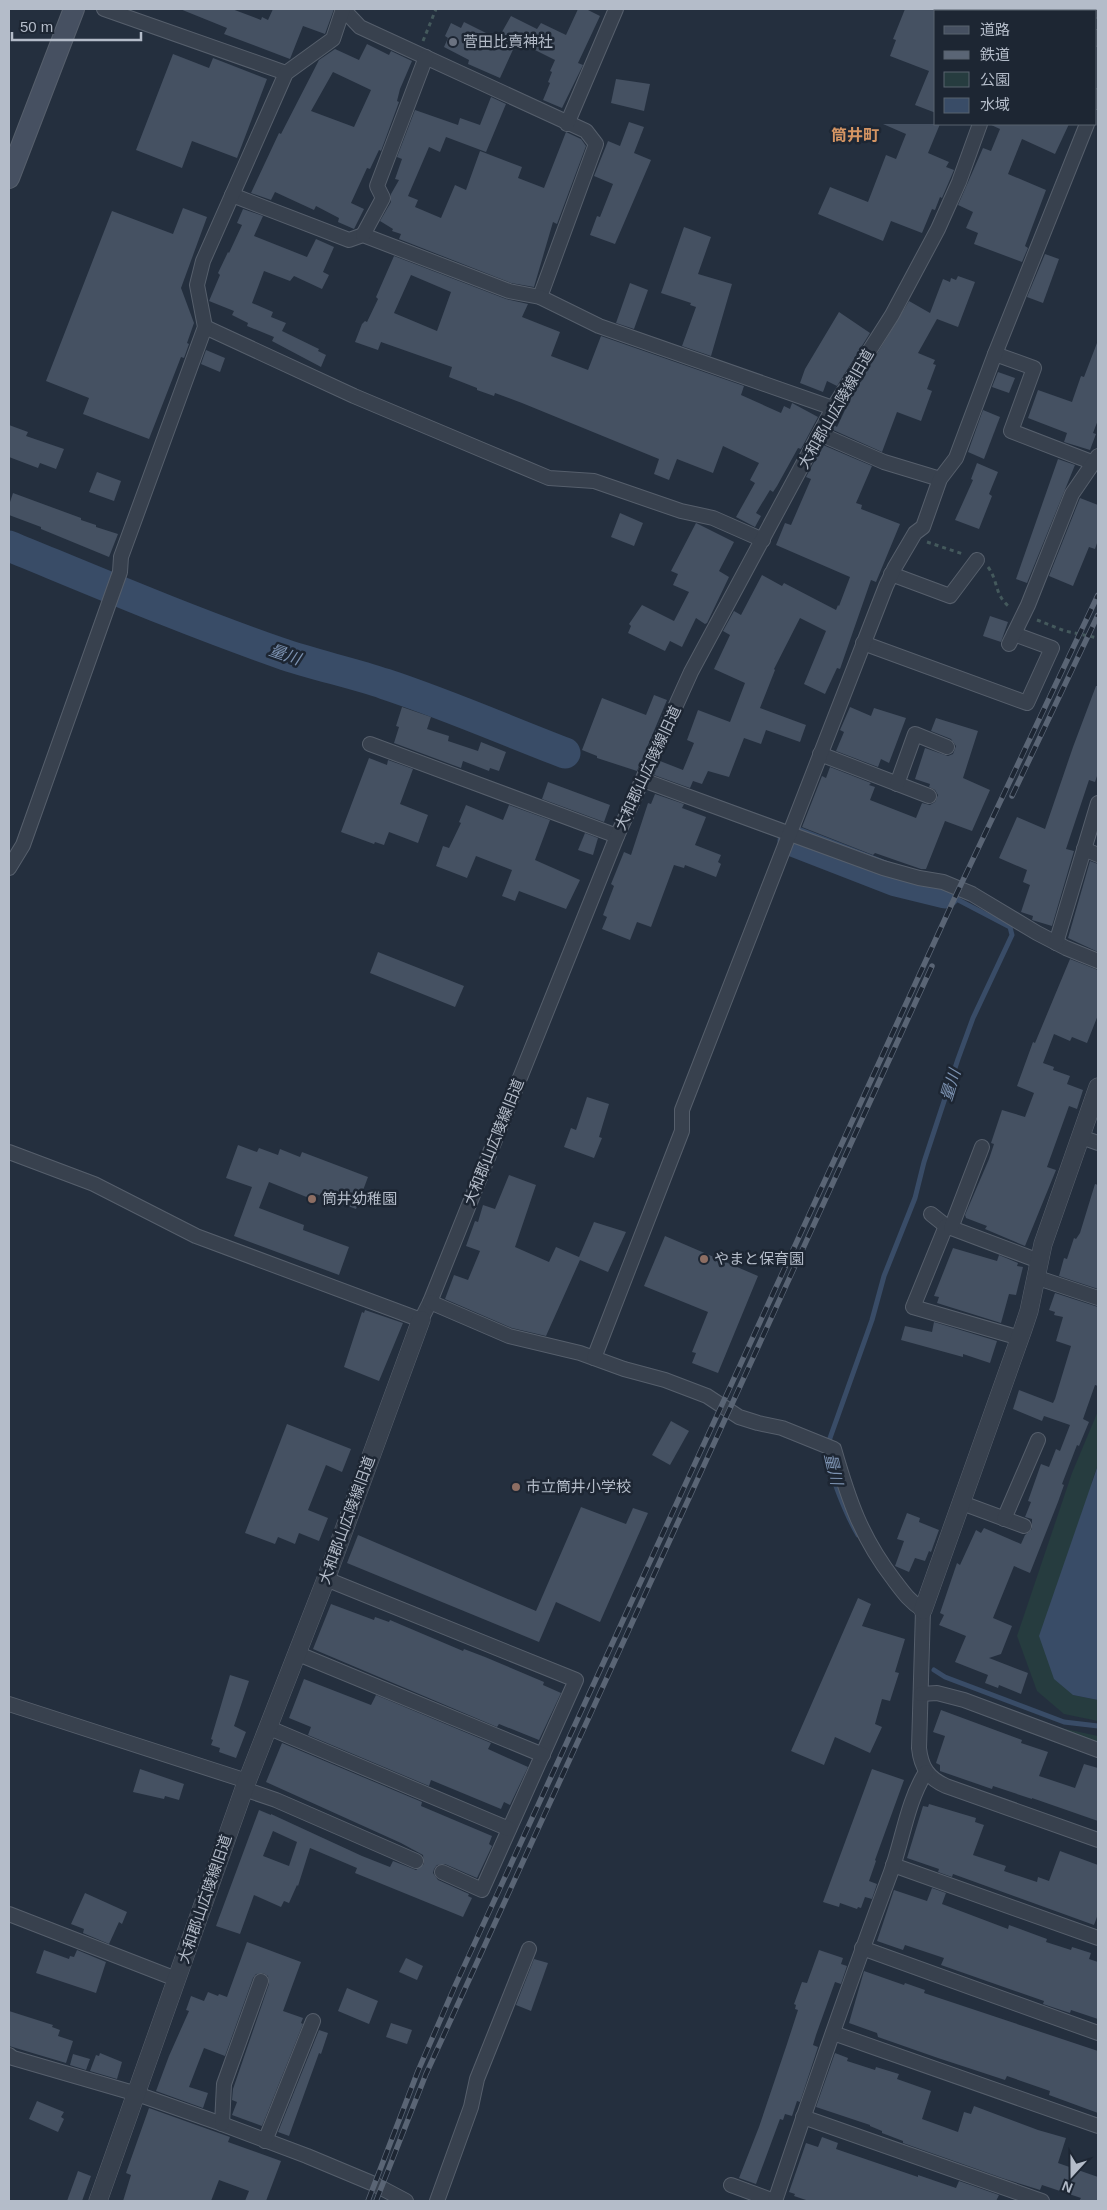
<svg xmlns="http://www.w3.org/2000/svg" width="1107" height="2210" viewBox="0 0 1107 2210" font-family="Arial,'Noto Sans JP',sans-serif">
<style>
.green{fill:#263c3f}
.water{fill:#394c67}
.lines{fill:none;stroke-linecap:round;stroke-linejoin:round}
.stream{stroke:#394c67;stroke-width:5}
.river{stroke:#394c67;stroke-width:31}
.building{fill:#455162;fill-rule:evenodd}
.minor-casing{stroke:#565f6c;stroke-width:16}
.tertiary-casing{stroke:#565f6c;stroke-width:19}
.secondary-casing{stroke:#565f6c;stroke-width:22}
.path{stroke:#44595c;stroke-width:3;stroke-dasharray:4 4;stroke-linecap:butt}
.minor{stroke:#38414e;stroke-width:14}
.tertiary{stroke:#38414e;stroke-width:18}
.secondary{stroke:#465061;stroke-width:20}
.rail-casing{stroke:#5a6575;stroke-width:5.5}
.rail{stroke:#1d2633;stroke-width:4;stroke-dasharray:11;stroke-linecap:butt}
.worship-dot{fill:#6b7280;stroke:#1d2633;stroke-width:2}
.education-dot{fill:#8d6e63;stroke:#1d2633;stroke-width:2}
.labels{text-anchor:middle;stroke-width:5;stroke-linejoin:round;paint-order:stroke}
.poi-label{font-size:15px;fill:#b4bcc9;stroke:#1d2633;text-anchor:start}
.street-label{font-size:15px;fill:#b4bcc9;stroke:#1d2633}
.neighbourhood-label{font-size:16px;font-weight:bold;fill:#d59563;stroke:#1d2633}
.water-label{font-size:16px;font-style:italic;fill:#7c92b1;stroke:#1d2633}
</style>
<rect width="100%" height="100%" fill="#242f3e"/>
<g class="green">
<polygon points="1098,1411 1098,1465 1092,1481 1073,1695 1098,1700 1098,1721 1064,1714 1037,1691 1017,1636 1072,1473"/>
<polygon points="1047,1725 1098,1736 1098,1743"/>
</g>
<polygon class="water" points="1098,1465 1098,1700 1073,1695 1054,1679 1039,1636"/>
<g class="lines">
<g class="stream">
<path d="M858,1535C848,1518 828,1472 828,1453C828,1448 829,1443 830,1438L872,1320L884,1276L915,1198L924,1162L958,1059L973,1018L1012,935L1010,927L945,893"/>
<polyline points="934,1670 945,1677 1064,1722 1098,1726"/>
</g>
<g class="river">
<path d="M9,546C99,583 188,621 280,653C314,665 350,672 385,684C446,704 505,730 565,753"/>
<polyline points="793,841 896,881 945,893"/>
</g>
</g>
<g class="building">
<polygon points="180,9 232,9 261,20 262,17 268,20 273,9 334,9 325,34 303,26 290,59 224,34 227,28"/>
<polygon points="578,9 586,9 600,16 578,63 583,65 562,108 543,100 550,83 548,82 552,72 550,71 555,60 517,41 500,78 468,64 469,60 444,47 448,38 445,36 451,23 461,28 464,22 498,39 511,16 537,29 541,23 566,35"/>
<polygon points="905,9 936,9 936,113 915,105 929,71 890,56 896,40 893,39"/>
<path d="M367,44L389,55L391,51L412,61L400,89L397,101L399,102L381,151L379,150L370,169L367,168L351,203L364,209L354,229L338,222L339,218L316,206L314,210L275,192L271,200L251,193L279,133L281,134L319,60L335,49L359,60ZM333,72L371,90L354,127L311,111Z"/>
<polygon points="173,54 209,68 213,58 267,79 237,158 192,141 182,168 136,150"/>
<polygon points="616,79 650,84 644,111 611,103"/>
<polygon points="491,97 506,104 486,152 446,137 440,152 429,147 408,196 418,200 415,207 441,218 455,185 466,190 480,151 522,167 518,178 544,188 566,132 581,139 586,146 557,224 553,222 534,287 511,283 399,239 401,234 392,231 393,229 380,221 391,202 391,194 399,180 395,179 402,159 397,157 415,110 458,125 460,118 480,125"/>
<polygon points="629,122 644,127 634,153 651,160 615,244 590,235 597,216 600,217 613,184 594,176 608,141 620,146"/>
<polygon points="883,124 940,124 928,153 949,162 946,167 954,170 942,198 940,197 935,210 932,209 922,233 891,221 883,241 818,214 830,187 868,202 886,155 896,159 906,134"/>
<polygon points="989,124 1069,124 1055,154 1022,139 1008,174 1046,190 1025,246 1028,248 1022,262 974,244 978,233 966,228 973,212 958,205 983,148 991,151 1000,129"/>
<polygon points="183,208 207,217 181,288 194,323 187,343 189,344 184,358 181,357 149,439 83,414 89,398 46,381 112,211 173,234"/>
<polygon points="243,209 263,216 254,236 307,257 316,239 334,247 323,272 329,275 322,289 294,276 290,281 264,271 252,303 273,312 271,317 286,323 282,331 319,349 318,351 326,355 321,367 272,341 274,337 247,326 248,323 232,315 234,311 209,301 220,275 218,273 228,252 229,253 242,225 237,223"/>
<polygon points="684,227 711,237 698,274 732,284 711,356 682,346 696,307 690,305 691,303 661,293"/>
<polygon points="1045,254 1059,259 1043,303 1027,297"/>
<path d="M394,256L506,299L528,304L522,317L560,332L551,356L588,370L601,336L744,386L741,395L781,413L784,406L790,409L792,403L818,417L801,449L798,448L777,486L773,492L770,490L756,513L761,516L755,527L736,517L755,483L750,480L759,463L723,446L713,473L677,459L669,480L654,474L659,459L522,403L495,393L494,396L477,390V388L449,377L452,367L381,342L378,350L355,342L362,324L365,321L367,322L378,299L376,297ZM411,275L451,292L437,331L394,313Z"/>
<polygon points="958,276 975,282 958,327 937,319 918,353 935,360 933,364 936,365 927,389 932,391 921,421 897,412 882,452 831,429 834,425 837,427 852,395 909,301 930,313 943,279 950,282 951,278 956,280"/>
<polygon points="630,283 648,290 634,329 616,323"/>
<polygon points="839,312 870,333 837,386 827,381 823,392 800,383 805,369"/>
<polygon points="1097,343 1098,420 1093,433 1096,434 1090,450 1064,442 1067,433 1028,418 1038,390 1072,402 1081,376 1084,377"/>
<polygon points="206,350 225,358 220,372 201,364"/>
<polygon points="998,372 1015,378 1009,393 992,387"/>
<polygon points="983,410 1000,417 984,459 968,452"/>
<polygon points="9,425 28,432 26,436 64,449 56,469 40,463 38,468 9,457"/>
<polygon points="823,445 872,466 856,503 862,505 861,509 900,524 876,582 871,580 840,669 837,668 825,694 804,684 826,631 800,618 774,669 775,670 760,708 806,725 800,742 766,730 761,744 744,738 729,777 708,771 702,784 693,781 690,788 654,775 660,761 683,770 694,743 687,740 698,710 730,722 745,683 714,669 730,635 723,631 734,611 741,615 762,575 782,586 784,583 836,610 838,605 839,606 850,577 776,545 785,523 791,525 811,479 806,477"/>
<polygon points="1058,459 1075,465 1027,583 1016,579"/>
<polygon points="977,463 998,472 989,494 992,496 979,529 955,520 973,480 971,479"/>
<polygon points="97,472 121,481 114,501 89,492"/>
<polygon points="13,493 81,518 81,520 96,525 96,527 118,534 109,557 41,529 41,527 9,515 9,505"/>
<polygon points="1080,498 1098,505 1098,540 1095,549 1089,547 1073,586 1049,576"/>
<polygon points="620,513 643,523 634,546 611,537"/>
<polygon points="696,523 734,542 719,571 729,577 707,623 705,624 696,618 682,647 670,641 665,651 628,633 631,626 629,624 642,605 674,621 689,592 673,585 678,574 671,571"/>
<polygon points="990,616 1008,622 1001,642 983,636"/>
<polygon points="1096,686 1098,686 1098,773 1095,782 1089,780 1066,849 1074,851 1052,926 1032,920 1033,916 1021,912 1030,885 1023,882 1027,870 999,858 1017,817 1045,829 1073,747"/>
<polygon points="654,695 667,700 637,771 597,758 597,756 582,750 602,698 646,715"/>
<polygon points="402,707 431,717 427,729 449,736 448,741 478,751 481,742 506,752 499,771 490,768 489,771 463,761 461,768 394,743 399,727 396,726"/>
<polygon points="850,707 871,716 874,708 906,718 889,763 881,759 878,767 836,751 844,732 840,730"/>
<polygon points="936,718 978,731 963,778 990,790 972,831 945,821 926,869 921,869 875,853 873,855 802,827 822,776 826,778 830,767 871,783 869,785 875,787 870,800 916,818 922,803 930,805 935,802 938,795 935,790 929,787 930,784 915,779 925,748 948,756 953,754 956,746 951,739 931,731"/>
<polygon points="369,758 387,765 388,760 413,769 400,804 428,815 418,843 389,832 384,845 375,842 374,844 341,832"/>
<polygon points="548,782 610,805 604,822 542,799"/>
<polygon points="655,794 684,804 682,808 706,817 695,845 721,855 718,862 721,864 716,877 685,865 684,868 674,865 651,927 637,922 630,940 602,929 607,917 603,915 614,886 611,884 624,852 631,855 648,803 651,804"/>
<polygon points="466,805 503,820 509,805 550,820 535,860 580,880 566,909 519,891 515,901 502,896 512,870 476,856 467,878 436,866 443,846 449,848 461,823 459,822"/>
<polygon points="585,833 598,838 593,855 578,850"/>
<polygon points="1090,861 1098,864 1098,952 1068,938"/>
<polygon points="378,952 464,986 455,1007 370,973"/>
<polygon points="1070,959 1098,970 1098,1015 1087,1043 1072,1037 1070,1041 1054,1034 1043,1063 1054,1067 1053,1070 1070,1076 1067,1084 1083,1090 1077,1109 1069,1106 1047,1167 1056,1170 1025,1246 985,1229 987,1226 966,1218 965,1215 989,1159 994,1144 991,1143 1002,1110 1025,1117 1034,1093 1017,1086 1033,1042 1035,1043"/>
<polygon points="587,1097 609,1104 599,1137 602,1138 594,1158 564,1147 571,1128 576,1130"/>
<polygon points="238,1145 257,1152 259,1148 278,1155 280,1149 300,1157 302,1152 368,1177 356,1209 316,1194 314,1200 269,1182 259,1208 304,1225 303,1230 349,1247 339,1275 234,1236 252,1187 226,1178"/>
<polygon points="509,1175 536,1185 515,1247 549,1262 556,1247 579,1257 594,1222 626,1232 608,1272 580,1260 546,1336 512,1328 445,1299 454,1275 468,1280 480,1251 466,1246 475,1221 478,1222 483,1205 495,1209"/>
<polygon points="1095,1184 1098,1185 1098,1289 1059,1276 1064,1258 1067,1259 1074,1238 1076,1239 1080,1233"/>
<polygon points="665,1236 758,1276 718,1373 692,1363 696,1353 692,1352 708,1312 644,1286"/>
<polygon points="953,1248 997,1261 999,1255 1018,1263 1017,1266 1023,1267 1016,1295 1009,1294 1001,1323 937,1303 939,1297 934,1296"/>
<polygon points="1055,1293 1098,1307 1098,1386 1095,1385 1083,1419 1089,1422 1079,1446 1077,1445 1062,1484 1064,1485 1058,1502 1030,1573 1014,1566 993,1618 1012,1626 1001,1654 989,1658 1028,1673 1021,1694 999,1685 998,1688 985,1683 988,1675 955,1662 966,1636 939,1625 944,1615 940,1613 957,1563 960,1565 976,1530 981,1533 984,1528 1021,1544 1025,1535 1032,1529 1032,1519 1025,1517 1031,1502 1028,1501 1041,1464 1049,1467 1056,1449 1060,1451 1070,1425 1044,1416 1042,1421 1013,1409 1019,1390 1053,1403 1055,1399 1071,1346 1056,1341 1063,1317 1054,1315 1055,1312 1049,1310"/>
<polygon points="365,1310 403,1323 379,1381 344,1367 362,1312 364,1313"/>
<polygon points="934,1322 997,1341 990,1363 963,1354 963,1357 901,1340 905,1326 932,1332"/>
<polygon points="671,1421 689,1431 670,1465 652,1455"/>
<polygon points="287,1424 351,1449 342,1472 326,1465 308,1510 328,1518 319,1541 299,1533 295,1544 278,1537 275,1544 245,1533"/>
<polygon points="581,1507 626,1524 633,1508 648,1513 600,1622 556,1602 539,1642 347,1563 358,1535 536,1611"/>
<polygon points="907,1513 920,1518 919,1522 939,1530 931,1552 929,1551 925,1561 915,1558 909,1572 895,1566 904,1541 897,1539"/>
<polygon points="858,1598 871,1604 862,1626 905,1639 895,1672 899,1673 890,1701 882,1699 875,1724 882,1727 870,1753 835,1737 824,1765 791,1751"/>
<polygon points="331,1604 374,1620 375,1617 389,1622 390,1620 463,1651 464,1649 485,1657 544,1682 543,1685 561,1693 539,1740 499,1724 497,1727 313,1649"/>
<polygon points="230,1675 249,1681 234,1726 246,1732 236,1758 219,1752 220,1748 211,1745 213,1740 211,1739"/>
<polygon points="304,1679 371,1705 376,1695 491,1743 488,1749 528,1767 510,1805 504,1802 501,1809 431,1780 429,1786 308,1735 311,1727 289,1718"/>
<polygon points="941,1710 1022,1740 1021,1743 1048,1752 1039,1776 1075,1788 1084,1764 1098,1768 1098,1821 1032,1798 1032,1799 993,1786 992,1789 940,1771 940,1765 936,1763 945,1736 933,1732"/>
<path d="M282,1743L422,1802L421,1806L492,1836L489,1844L492,1846L477,1878L445,1864L437,1865L434,1869L433,1873L438,1880L469,1894L468,1896L472,1898L463,1917L355,1873L357,1868L310,1848L298,1886L297,1885L289,1903L284,1901L281,1907L254,1895L240,1934L216,1926L259,1810L271,1815V1814L362,1856L390,1867L393,1861L416,1870L424,1864L423,1855L401,1843L266,1782ZM273,1831L297,1842L289,1866L263,1856Z"/>
<polygon points="140,1769 184,1784 179,1800 165,1796 164,1799 133,1792"/>
<polygon points="872,1769 904,1780 875,1860 876,1861 869,1881 877,1884 872,1899 865,1897 861,1908 858,1907 857,1909 840,1903 839,1907 823,1902"/>
<polygon points="929,1804 976,1818 975,1822 984,1825 973,1855 1006,1866 1004,1871 1037,1882 1038,1877 1049,1881 1060,1851 1098,1865 1098,1914 1094,1925 953,1874 952,1877 938,1872 939,1869 907,1858 923,1806 928,1807"/>
<polygon points="932,1888 946,1893 942,1904 1008,1929 1009,1925 1047,1939 1046,1942 1071,1950 1072,1947 1091,1953 1089,1959 1098,1962 1098,2019 1071,2010 1070,2013 1043,2004 1044,2001 941,1965 944,1958 905,1945 903,1950 877,1941 894,1890 927,1901"/>
<polygon points="85,1893 127,1912 122,1924 119,1922 109,1944 83,1933 84,1929 71,1924"/>
<polygon points="247,1942 301,1962 283,2011 303,2018 301,2023 303,2024 262,2126 232,2115 237,2102 232,2100 233,2089 269,1984 268,1976 263,1973 256,1974 253,1978 225,2056 204,2048 189,2087 208,2093 203,2108 156,2091 169,2056 189,2011 186,2010 191,1996 204,2001 208,1992 218,1996 219,1994 227,1997"/>
<polygon points="44,1950 69,1959 70,1956 74,1957 77,1950 106,1962 96,1993 36,1973"/>
<polygon points="819,1950 843,1958 841,1964 847,1966 841,1984 835,1982 816,2035 813,2045 818,2047 800,2102 797,2101 792,2116 785,2114 783,2120 780,2119 756,2184 739,2178 759,2127 787,2044 798,2010 795,2009 796,2005 794,2004 802,1982 807,1983"/>
<polygon points="406,1958 423,1966 417,1980 399,1972"/>
<polygon points="534,1959 548,1963 531,2011 516,2005"/>
<polygon points="864,1971 904,1985 905,1983 925,1990 924,1993 1098,2051 1098,2113 1049,2095 1050,2091 1007,2076 1005,2080 938,2058 878,2037 877,2033 849,2023"/>
<polygon points="347,1988 378,2001 369,2024 338,2011"/>
<polygon points="9,2011 53,2025 52,2027 60,2030 58,2036 73,2041 66,2063 9,2046"/>
<polygon points="391,2023 412,2030 407,2044 386,2037"/>
<polygon points="319,2030 328,2033 321,2054 319,2053 289,2136 278,2132"/>
<polygon points="100,2053 122,2062 117,2079 90,2071 96,2055 99,2056"/>
<polygon points="835,2053 848,2058 847,2061 875,2070 876,2067 899,2074 897,2079 931,2091 922,2119 958,2132 964,2112 971,2114 974,2106 1038,2130 1066,2138 1058,2163 1098,2177 1098,2201 1079,2201 1081,2198 1042,2185 1040,2190 1005,2179 903,2143 903,2141 882,2133 882,2131 870,2126 870,2125 816,2107"/>
<polygon points="73,2054 90,2059 86,2070 70,2065"/>
<polygon points="37,2101 64,2112 61,2117 64,2119 58,2132 29,2119"/>
<polygon points="149,2108 230,2137 228,2142 281,2161 266,2201 245,2201 249,2191 219,2180 211,2201 123,2201 131,2175 126,2173"/>
<polygon points="822,2137 838,2143 836,2149 918,2177 918,2175 956,2188 959,2181 999,2195 996,2201 809,2201 794,2196 795,2194 789,2192 806,2143 818,2147"/>
<polygon points="78,2171 91,2176 82,2201 67,2201"/>
</g>
<g class="lines">
<g class="minor-casing">
<g id="minor">
<polyline points="104,9 286,73"/>
<polyline points="343,9 360,27 586,131 596,144 540,297"/>
<polyline points="1018,9 1025,11"/>
<polyline points="1007,11 1007,9"/>
<polyline points="1094,11 1096,9"/>
<polyline points="1096,37 1098,39"/>
<polyline points="1096,102 1098,96"/>
<polyline points="567,124 616,9"/>
<polyline points="232,195 349,240 363,235 509,291 540,297 599,326 833,408"/>
<polyline points="363,235 383,198 377,186 426,57"/>
<polyline points="205,327 354,396 549,478 594,481 681,511 713,518 763,540"/>
<polyline points="995,354 1034,368 1011,431 1094,463"/>
<polyline points="820,434 884,462 940,479"/>
<polyline points="891,574 950,596 977,560"/>
<polyline points="863,643 1027,703 1052,648 1014,634"/>
<polyline points="1009,644 1028,605 1072,494 1098,456"/>
<polyline points="370,744 617,836"/>
<polyline points="820,754 929,796"/>
<polyline points="643,780 883,868 919,878 943,882 972,894 1037,933 1066,948 1098,961"/>
<polyline points="897,784 915,734 947,747"/>
<polyline points="1084,849 1098,855"/>
<polyline points="9,868 23,845 120,572 121,557 205,327 197,285 203,261 286,73 333,39 343,9"/>
<polyline points="1056,943 1098,803"/>
<polyline points="1081,1137 1098,1143"/>
<polyline points="9,1152 94,1184 196,1236 421,1320 430,1302 617,836 691,672 833,408 892,315 938,229 959,182 980,124"/>
<polyline points="931,1214 946,1226 1039,1261"/>
<polyline points="946,1226 913,1307 1020,1338"/>
<polyline points="951,1228 982,1147"/>
<polyline points="1035,1277 1098,1298"/>
<path d="M430,1302L509,1336L580,1353L624,1369L665,1380L707,1396L739,1417L758,1423L782,1428L834,1449C849,1501 861,1537 894,1580C903,1592 910,1602 923,1610L919,1748C921,1767 928,1778 946,1786L1098,1840"/>
<polyline points="594,1358 682,1131 682,1110 886,586 895,567 915,533 923,527 940,479 956,458 995,354 1087,124"/>
<polyline points="962,1503 1024,1526"/>
<polyline points="1004,1519 1038,1440"/>
<polyline points="326,1579 576,1680 482,1890 442,1872"/>
<polyline points="296,1653 543,1755"/>
<polyline points="921,1694 937,1693 964,1700 1098,1750"/>
<polyline points="9,1704 247,1781"/>
<polyline points="267,1727 509,1829"/>
<polyline points="244,1789 276,1800 416,1861"/>
<polyline points="893,1865 1098,1938"/>
<polyline points="9,1914 176,1979"/>
<polyline points="862,1948 1098,2033"/>
<polyline points="833,2033 1098,2126"/>
<polyline points="9,2055 13,2058 137,2094 222,2124 307,2156 374,2184 406,2201"/>
<polyline points="803,2117 1042,2201"/>
<polyline points="222,2124 224,2084 261,1981"/>
<polyline points="265,2141 313,2021"/>
<polyline points="731,2185 774,2201"/>
<polyline points="437,2201 471,2107 477,2079 529,1949"/>
<path d="M775,2201C812,2091 850,1981 891,1872C903,1839 907,1802 926,1772"/>
</g>
</g>
<g class="tertiary-casing">
<g id="tertiary">
<polyline points="923,1610 1023,1329 1029,1311 1043,1244 1098,1087"/>
<polyline points="98,2201 244,1789 326,1579 421,1320"/>
</g>
</g>
<g class="secondary-casing">
<polyline id="secondary" points="9,178 74,9"/>
</g>
<g class="path">
<polyline points="423,41 436,9"/>
<polyline points="927,542 963,554"/>
<path d="M988,567C999,582 994,596 1011,608"/>
<polyline points="1037,620 1065,631 1098,638"/>
</g>
<use href="#minor" class="minor"/>
<use href="#tertiary" class="tertiary"/>
<use href="#secondary" class="secondary"/>
<g class="rail-casing">
<g id="rail">
<polyline points="1012,796 1098,615"/>
<polyline points="368,2201 418,2071 455,1986 956,895 1098,595"/>
<polyline points="376,2201 426,2074 932,966"/>
</g>
</g>
<use href="#rail" class="rail"/>
</g>
<circle class="worship-dot" cx="453" cy="42" r="5"/>
<g class="education-dot">
<circle cx="312" cy="1199" r="5"/>
<circle cx="704" cy="1259" r="5"/>
<circle cx="516" cy="1487" r="5"/>
</g>
<g class="labels">
<g class="poi-label">
<text x="463" y="47">菅田比賣神社</text>
<text x="322" y="1204">筒井幼稚園</text>
<text x="714" y="1264">やまと保育園</text>
<text x="526" y="1492">市立筒井小学校</text>
</g>
<g class="street-label">
<text transform="translate(836 409) rotate(-60)" y="5">大和郡山広陵線旧道</text>
<text transform="translate(648 768) rotate(-65)" y="5">大和郡山広陵線旧道</text>
<text transform="translate(494 1142) rotate(-68)" y="5">大和郡山広陵線旧道</text>
<text transform="translate(347 1520) rotate(-70)" y="5">大和郡山広陵線旧道</text>
<text transform="translate(205 1899) rotate(-71)" y="5">大和郡山広陵線旧道</text>
</g>
<g class="neighbourhood-label">
<text x="855" y="141">筒井町</text>
</g>
<g class="water-label">
<text transform="translate(285 654) rotate(19)" y="6">量川</text>
<text transform="translate(950 1085) rotate(-73)" y="6">量川</text>
<text transform="translate(834 1469) rotate(77)" y="6">量川</text>
</g>
</g>
<rect width="1107" height="2210" fill="none" stroke="#b4bcc9" stroke-width="20"/>
<rect x="934" y="10" width="162" height="115" fill="#1d2633" stroke="#59626f"/>
<rect x="944" y="26" width="25" height="8" fill="#465061" stroke="#59626f"/>
<text x="980" y="35" font-size="15" fill="#b4bcc9">道路</text>
<rect x="944" y="51" width="25" height="8" fill="#5a6575" stroke="#59626f"/>
<text x="980" y="60" font-size="15" fill="#b4bcc9">鉄道</text>
<rect x="944" y="72" width="25" height="15" fill="#263c3f" stroke="#59626f"/>
<text x="980" y="85" font-size="15" fill="#b4bcc9">公園</text>
<rect x="944" y="98" width="25" height="15" fill="#394c67" stroke="#59626f"/>
<text x="980" y="110" font-size="15" fill="#b4bcc9">水域</text>
<g transform="translate(1072 2175) rotate(201)" stroke="#1d2633" stroke-width="4" paint-order="stroke">
<path d="M0-4L9 19L0 12L-9 19Z" fill="#b4bcc9"/>
<text y="-8" font-size="14" font-weight="bold" text-anchor="middle" fill="#b4bcc9">N</text>
</g>
<path d="M12 32v8h129v-8" fill="none" stroke="#b4bcc9" stroke-width="2.5"/>
<text x="20" y="32" font-size="15" fill="#b4bcc9" stroke="#1d2633" stroke-width="4" paint-order="stroke">50 m</text>
</svg>
